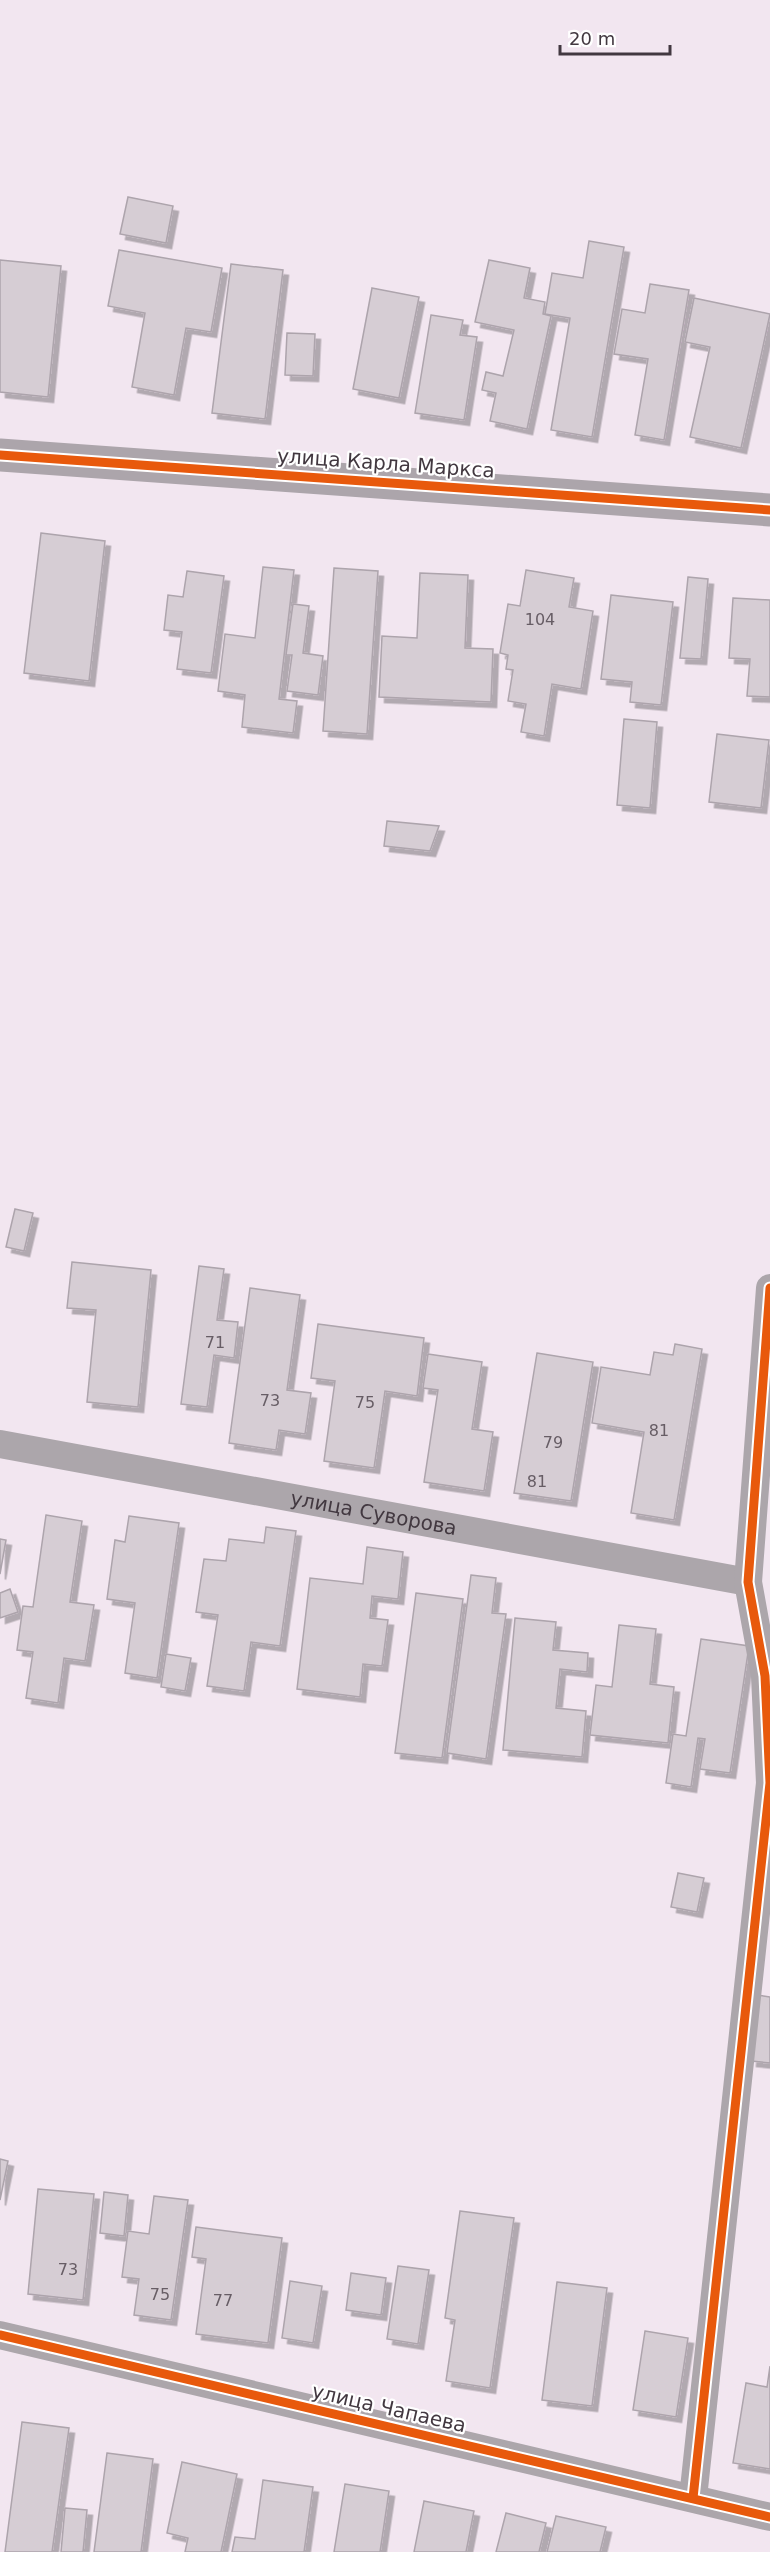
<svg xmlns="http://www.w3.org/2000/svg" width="770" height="2552" viewBox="0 0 770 2552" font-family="'DejaVu Sans',sans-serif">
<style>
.building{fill:#d6cdd4;stroke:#ada4ac;stroke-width:1.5;filter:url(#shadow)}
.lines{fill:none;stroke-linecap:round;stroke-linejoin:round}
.street{stroke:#aca6ab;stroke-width:28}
.secondary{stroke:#aca5ab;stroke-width:33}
.cycleway-casing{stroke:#fff;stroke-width:13}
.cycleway{stroke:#e8590c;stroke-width:9}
.labels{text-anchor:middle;stroke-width:4.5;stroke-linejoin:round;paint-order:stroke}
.number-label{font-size:16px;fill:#675d65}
.street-label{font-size:20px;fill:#423840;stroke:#fff}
</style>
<defs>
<filter id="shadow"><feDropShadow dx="5.5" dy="5.5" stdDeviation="0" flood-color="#0004"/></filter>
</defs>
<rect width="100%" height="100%" fill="#f2e6f0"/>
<g class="building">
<polygon points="128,197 173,206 166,243 120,234"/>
<polygon points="589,241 624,247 592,437 551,430 570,318 545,314 552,273 583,278"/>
<polygon points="119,250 222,268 211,332 186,328 174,395 132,387 145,313 108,306"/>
<polygon points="0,260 61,266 48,397 0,392"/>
<polygon points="489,260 530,268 524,298 545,302 543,314 551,316 527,429 490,421 496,393 482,390 486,372 503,376 514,330 475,322"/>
<polygon points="231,264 283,270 265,419 212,413"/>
<polygon points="650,284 689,290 664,440 635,435 648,359 614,354 622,309 645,313"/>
<polygon points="372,288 419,297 399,398 353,389"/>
<polygon points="694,298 770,314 741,448 690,437 710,347 685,342"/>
<polygon points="431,315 463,320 460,335 477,337 464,420 415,413"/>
<polygon points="287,333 315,334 313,376 285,375"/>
<polygon points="41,533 105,541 89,681 24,673"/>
<polygon points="263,567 294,570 279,699 297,701 293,733 242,727 245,695 218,691 225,634 255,638"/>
<polygon points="334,568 378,571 367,734 323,731"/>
<polygon points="526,570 574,578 569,607 593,611 581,689 552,684 544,736 521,732 526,704 508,701 513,670 506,669 508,655 500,653 508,604 520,606"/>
<polygon points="187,571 224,576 211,673 177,669 182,632 164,630 168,595 183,597"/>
<polygon points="420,573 468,575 465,648 493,649 491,702 379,697 382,636 417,638"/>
<polygon points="688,577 708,579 701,659 680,658"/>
<polygon points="611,595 673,602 661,705 630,702 632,682 601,679"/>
<polygon points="733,598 770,600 770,697 747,696 750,659 729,658"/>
<polygon points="293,604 309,606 303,653 323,656 318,695 287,691 292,655 286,655"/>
<polygon points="624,719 657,722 650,808 617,805"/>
<polygon points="717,734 769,740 761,808 709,802"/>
<polygon points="387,821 439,826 430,851 384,846"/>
<polygon points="15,1209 33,1213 24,1251 6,1247"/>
<polygon points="72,1262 151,1270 138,1407 87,1402 96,1310 67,1308"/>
<polygon points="199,1266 224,1269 217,1320 238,1322 234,1358 214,1355 207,1407 181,1404"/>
<polygon points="250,1288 300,1295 287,1390 311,1393 305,1434 279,1430 276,1450 229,1443"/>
<polygon points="318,1324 424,1338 417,1396 385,1391 374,1468 324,1461 335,1381 311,1378"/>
<polygon points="675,1344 702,1349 674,1520 631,1513 644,1432 592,1423 601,1367 650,1375 654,1352 673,1355"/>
<polygon points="537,1353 593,1362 571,1501 514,1493"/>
<polygon points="428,1354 482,1362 472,1429 493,1432 484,1491 424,1482 438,1390 423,1388"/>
<polygon points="46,1515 82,1521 70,1602 94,1605 85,1661 64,1658 58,1703 26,1698 33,1652 17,1650 23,1606 33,1607"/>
<polygon points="129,1516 179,1523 157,1678 125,1673 135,1603 107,1599 115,1540 125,1542"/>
<polygon points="266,1527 296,1531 280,1646 251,1642 244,1691 207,1686 218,1615 196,1612 204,1559 226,1561 229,1539 264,1543"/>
<polygon points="0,1539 6,1540 0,1574"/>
<polygon points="367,1547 403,1552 398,1599 372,1596 370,1618 388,1620 382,1666 363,1664 360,1697 297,1689 310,1578 363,1584"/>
<polygon points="471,1575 496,1578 492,1613 506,1614 486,1759 447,1753"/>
<polygon points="10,1589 18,1612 0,1618 0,1593"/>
<polygon points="416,1593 463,1599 442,1758 395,1753"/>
<polygon points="515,1618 556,1622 553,1650 588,1653 587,1672 560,1669 556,1708 586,1711 582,1757 503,1750"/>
<polygon points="619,1625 656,1629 650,1684 674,1687 668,1743 590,1735 596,1685 612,1687"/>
<polygon points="701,1639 749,1646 730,1773 700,1769 705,1739 698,1738 691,1787 666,1783 673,1734 686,1736"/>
<polygon points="166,1654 191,1658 185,1691 161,1687"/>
<polygon points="678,1873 704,1878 697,1912 671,1907"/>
<polygon points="757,1995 770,1997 770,2063 751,2061"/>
<polygon points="0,2159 8,2161 0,2200"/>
<polygon points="38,2189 94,2194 83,2300 28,2294"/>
<polygon points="104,2192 128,2195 124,2236 100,2233"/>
<polygon points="154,2196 188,2200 171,2320 134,2315 139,2279 122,2277 128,2231 149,2234"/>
<polygon points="460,2211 514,2218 490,2388 446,2381 455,2320 445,2318"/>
<polygon points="196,2227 282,2238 268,2343 196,2334 206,2259 192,2257"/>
<polygon points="398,2266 429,2270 418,2344 387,2339"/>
<polygon points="351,2273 386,2278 381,2315 346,2310"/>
<polygon points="290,2281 322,2286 313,2343 282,2338"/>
<polygon points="557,2282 607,2288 592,2406 542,2400"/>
<polygon points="645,2331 688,2338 676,2417 633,2410"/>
<polygon points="770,2366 770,2469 733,2463 746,2383 767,2387"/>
<polygon points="22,2422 69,2428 52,2552 5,2552"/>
<polygon points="107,2453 153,2459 141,2552 94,2552"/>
<polygon points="182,2462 237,2474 221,2552 185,2552 188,2538 167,2533"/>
<polygon points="263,2480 313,2487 304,2552 232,2552 235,2537 255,2539"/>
<polygon points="345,2484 389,2491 380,2552 334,2552"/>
<polygon points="424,2501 474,2511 466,2552 414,2552"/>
<polygon points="65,2508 87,2510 83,2552 61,2552"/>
<polygon points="506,2513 546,2523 539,2552 496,2552"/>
<polygon points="556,2516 606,2527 600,2552 547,2552"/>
</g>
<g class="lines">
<g class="street">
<path id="s1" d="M0,1444L748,1582"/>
<polyline points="0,2335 770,2517"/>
<polyline points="693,2498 770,1783 765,1676 748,1582 770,1288"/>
</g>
<polyline class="secondary" points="0,455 770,510"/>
<g class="cycleway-casing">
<g id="cycleway">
<polyline points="0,455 770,510"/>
<polyline points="0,2335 770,2517"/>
<polyline points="693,2498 770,1783 765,1676 748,1582 770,1288"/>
</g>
</g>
<use href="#cycleway" class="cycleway"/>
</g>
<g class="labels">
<g class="number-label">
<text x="540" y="625">104</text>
<text x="215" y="1348">71</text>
<text x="270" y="1406">73</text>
<text x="365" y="1408">75</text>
<text x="659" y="1436">81</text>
<text x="553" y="1448">79</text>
<text x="537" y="1487">81</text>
<text x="68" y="2275">73</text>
<text x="160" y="2300">75</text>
<text x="223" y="2306">77</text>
</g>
<g class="street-label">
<text transform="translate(386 463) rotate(4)" y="7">улица Карла Маркса</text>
<text dy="7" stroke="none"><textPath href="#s1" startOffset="380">улица Суворова</textPath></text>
<text transform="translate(389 2408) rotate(13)" y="7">улица Чапаева</text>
</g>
</g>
<path d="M560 45v9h110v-9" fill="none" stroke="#423840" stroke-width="3"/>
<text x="569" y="45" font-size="18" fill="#423840" stroke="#ffffff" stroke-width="4.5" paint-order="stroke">20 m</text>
</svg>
